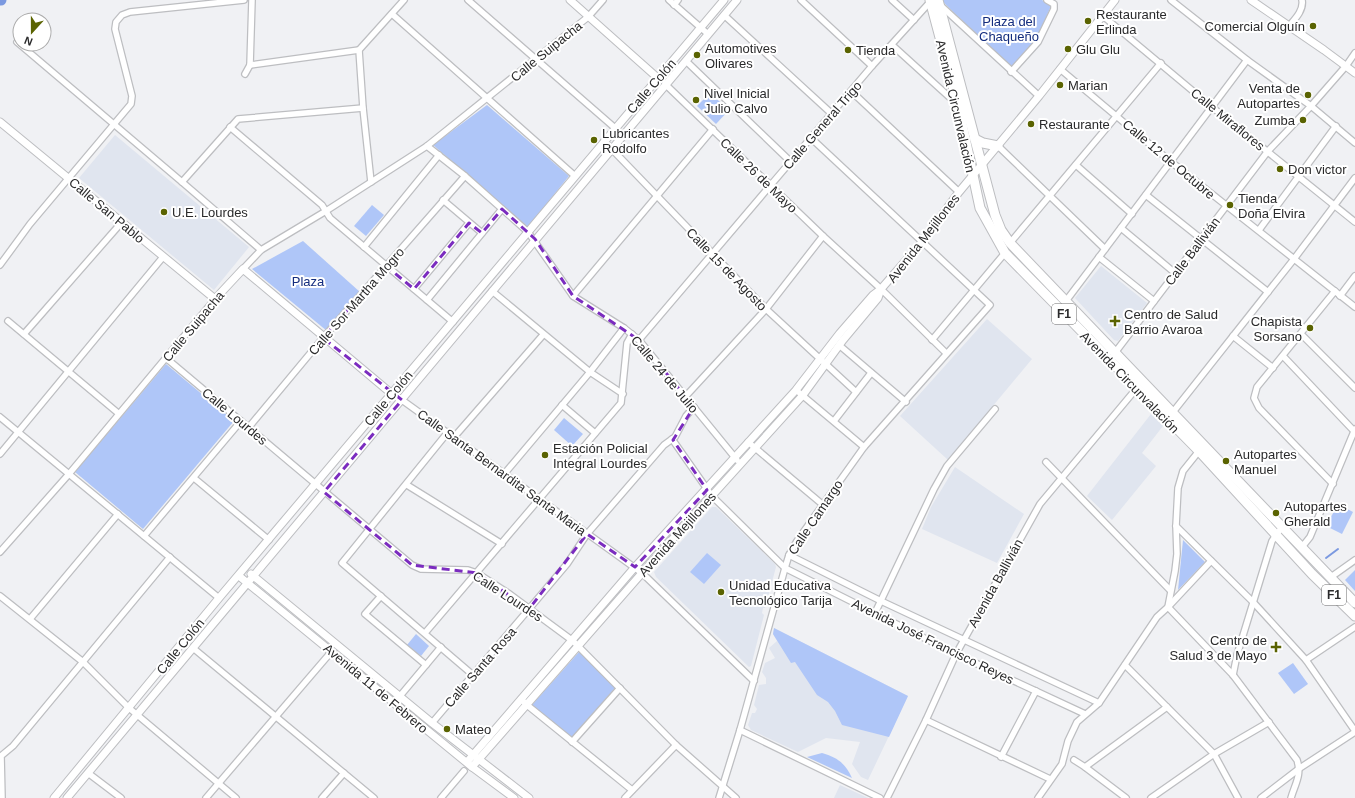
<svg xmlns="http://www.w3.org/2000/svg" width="1355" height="798" viewBox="0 0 1355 798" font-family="Helvetica,sans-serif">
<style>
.built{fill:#e0e5ef}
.green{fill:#afc6f8}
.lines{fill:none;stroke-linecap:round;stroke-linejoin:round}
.stream{stroke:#7b99e0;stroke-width:2}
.river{stroke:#7b99e0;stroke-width:11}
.minor-casing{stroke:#bdbec1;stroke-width:8}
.tertiary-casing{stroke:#bdbec1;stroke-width:9}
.trunk-casing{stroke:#bdbec1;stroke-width:11}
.minor{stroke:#fff;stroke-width:5.5}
.tertiary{stroke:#fff;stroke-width:7}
.trunk{stroke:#fff;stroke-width:9}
.marked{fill:none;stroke:#7b2cbf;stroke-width:3;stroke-dasharray:8 5;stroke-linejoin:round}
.poi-dot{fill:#5a6301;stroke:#fff;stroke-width:1.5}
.labels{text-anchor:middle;stroke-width:4;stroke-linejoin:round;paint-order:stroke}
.shield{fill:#fff;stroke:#6a6a6b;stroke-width:1}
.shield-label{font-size:12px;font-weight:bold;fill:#2a2a2b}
.poi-label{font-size:13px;fill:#2a2a2b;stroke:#fff;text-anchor:start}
.park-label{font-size:13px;fill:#142d7e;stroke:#fff}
.street-label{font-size:13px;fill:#2a2a2b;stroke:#fff}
</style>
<rect width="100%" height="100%" fill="#f0f1f4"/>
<g class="built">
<polygon points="115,135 249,247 214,290 79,178"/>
<polygon points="1101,266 1147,303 1118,341 1114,340 1075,298"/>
<polygon points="987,319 1032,359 948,460 900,416"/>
<polygon points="1151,414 1163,426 1142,453 1156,466 1112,520 1087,496"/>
<polygon points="955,467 1024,514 997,563 922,529 931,507"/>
<polygon points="712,507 716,507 775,564 776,567 765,608 763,608 762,613 764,615 751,666 749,667 656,577 654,572"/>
<polygon points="774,628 908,696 868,780 861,777 852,764 860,742 826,738 798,752 751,730 748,725 752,713 755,713 757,709 754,705 759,685 766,684 766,678 762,672 765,663 775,658 769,648 777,641 773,634"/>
<polygon points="840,785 868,798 834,798"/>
</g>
<g class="green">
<polygon points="941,0 1042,0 1051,6 1037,39 1012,66 1008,65"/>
<polygon points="710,93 729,110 716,124 697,106"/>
<polygon points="487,105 569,176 528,227 433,145"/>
<polygon points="372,205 384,215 366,236 354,226"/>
<polygon points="303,241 360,292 327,331 252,269"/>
<polygon points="166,364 234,421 143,529 75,472"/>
<polygon points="564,418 583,434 572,446 554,430"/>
<polygon points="1338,504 1353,512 1342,534 1326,526"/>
<polygon points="1183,540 1205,562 1178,590"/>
<polygon points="707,553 721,565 704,584 690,572"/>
<polygon points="1355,570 1355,591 1345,580"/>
<polygon points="774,628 908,696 889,737 842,725 835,711 828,702 817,695 795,662 791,663 773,634"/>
<polygon points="416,634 429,646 421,656 407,645"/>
<polygon points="579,652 615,688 572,738 531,706"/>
<polygon points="1293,663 1308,684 1294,694 1278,673"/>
<path d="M822,753C837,757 846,764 852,778L807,757Z"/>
</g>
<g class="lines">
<polyline class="stream" points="1326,558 1338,549"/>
<polyline class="river" points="0,0 1,0"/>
<g class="minor-casing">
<g id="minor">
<polyline points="468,0 615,128"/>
<polyline points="669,0 708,34"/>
<polyline points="801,0 872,66"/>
<polyline points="892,0 914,20"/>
<polyline points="1171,0 1247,60 1311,106 1355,143"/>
<polyline points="674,5 678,0"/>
<polyline points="940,5 1039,96"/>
<polyline points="392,14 575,176"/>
<polyline points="724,15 832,114"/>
<polyline points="1103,16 1212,107 1355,222"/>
<path d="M1289,26C1295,19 1304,10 1302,0"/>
<polyline points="17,42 182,182 261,250"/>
<polyline points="892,45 957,104"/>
<polyline points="686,61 791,162"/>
<polyline points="250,65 359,50"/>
<polyline points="1060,69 1170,161 1355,307"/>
<polyline points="1011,72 1038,42 1054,9 1054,4 1047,0"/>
<polyline points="245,74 250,65 252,0"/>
<polyline points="665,84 823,236 881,289 946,353"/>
<polyline points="852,92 959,192"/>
<polyline points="230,127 322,205 330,218 453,322"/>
<polyline points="604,141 766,309 856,392"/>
<polyline points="427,146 465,176 528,232 573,296 624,328 639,340 737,460"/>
<polyline points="998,146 1105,249"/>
<polyline points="1076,165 1132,214"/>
<polyline points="182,182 238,119 363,108"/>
<polyline points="371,182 363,108 359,50 404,0"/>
<polyline points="1146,195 1268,292"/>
<polyline points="443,200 482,233"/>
<polyline points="1121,228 1175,273"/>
<polyline points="1259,230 1336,126"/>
<polyline points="1010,243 1161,63"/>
<polyline points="364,247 439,155"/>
<polyline points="1099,257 1154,301"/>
<polyline points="0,265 30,224 131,104 132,96 115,29 116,22 122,15 130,12 244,0"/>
<polyline points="243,269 261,250 326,211 427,146 588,17 603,0"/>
<polyline points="414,289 469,223"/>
<polyline points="492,291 590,372 623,394"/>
<polyline points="573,296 713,129"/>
<polyline points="1340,296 1355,276"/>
<polyline points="427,300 502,209"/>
<polyline points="1066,301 1247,60"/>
<polyline points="8,321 118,413"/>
<polyline points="24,334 122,222"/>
<polyline points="1301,334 1355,388"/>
<polyline points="1233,336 1273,368"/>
<polyline points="639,340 872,66 930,2"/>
<polyline points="932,340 1005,253"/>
<polyline points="839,345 906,402"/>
<polyline points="1114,354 1268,151 1311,106 1346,66 1355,53"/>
<polyline points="1283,356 1354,431"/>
<polyline points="166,358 412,565 421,569 468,570 477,573 508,593 573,641 676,745 736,798"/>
<polyline points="796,390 864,447"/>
<polyline points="685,397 766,309 823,236"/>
<polyline points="402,400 642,573 754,681"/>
<polyline points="562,405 595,433"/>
<polyline points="1173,412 1294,259 1355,178"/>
<polyline points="0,417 219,598"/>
<polyline points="834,421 871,373"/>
<polyline points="249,427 323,338 465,176"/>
<polyline points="448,432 342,563 473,675"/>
<polyline points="455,436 543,335"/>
<polyline points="672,439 712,496 785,568 956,654 1085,714"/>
<polyline points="748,442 822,504"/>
<polyline points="0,454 163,257"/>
<polyline points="1046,462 1170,590"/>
<polyline points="505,473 590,372 624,328"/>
<polyline points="194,478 269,540"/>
<polyline points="1333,484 1259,408 1254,398 1257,387 1335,291"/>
<polyline points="407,485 502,544"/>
<polyline points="1176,526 1253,602 1306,660 1355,731"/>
<polyline points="144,536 241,421"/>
<polyline points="1302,547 1310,537 1355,429"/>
<polyline points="0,552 69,474 215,299"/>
<polyline points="789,555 881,601 1099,703"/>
<path d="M1211,561L1168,607L1233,675L1297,760C1302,775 1295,784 1291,798"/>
<polyline points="1331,577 1355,560"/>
<polyline points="0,596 83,662 129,708 236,798"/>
<polyline points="381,596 365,614 426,665"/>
<polyline points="875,613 934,489 947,466 995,409"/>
<polyline points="30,619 118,514"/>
<polyline points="425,633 621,403 627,343 632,334"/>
<polyline points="193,648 374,798"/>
<polyline points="1306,660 1355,627"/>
<polyline points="1125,665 1214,754 1238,798"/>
<polyline points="1233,675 1237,655 1272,541 1282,527"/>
<polyline points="400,696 441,647"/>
<polyline points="521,699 527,705 632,790"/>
<polyline points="926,720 1050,779"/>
<polyline points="432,723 529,609 567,564 587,534 664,445 675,437 686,416 694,407"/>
<polyline points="740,730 880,798"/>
<polyline points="572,742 620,688"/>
<polyline points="1001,757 1036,691"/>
<polyline points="1074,760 1085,767 1126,798"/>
<polyline points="1085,767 1167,707"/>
<polyline points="88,773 121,798"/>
<polyline points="2,798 1,756 13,746 170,557"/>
<polyline points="206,798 332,651"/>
<polyline points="322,798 344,773"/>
<polyline points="441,798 464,771"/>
<polyline points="625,798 676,745"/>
<polyline points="719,798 740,730 785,568 789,555 797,541 864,447 990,305 811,138"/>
<polyline points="887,798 926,720 956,654 1040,504 1136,389"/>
<polyline points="1038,798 1062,764 1068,741 1077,722 1099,703 1157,617 1168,607 1175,571 1177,554 1176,526 1178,488 1183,471 1199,451"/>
<polyline points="1151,798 1214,754 1269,722"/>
<polyline points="1261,798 1300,768 1355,732"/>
</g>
</g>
<g class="tertiary-casing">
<g id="tertiary">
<polyline points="570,0 660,80"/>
<polyline points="1251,0 1324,50 1355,73"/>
<polyline points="0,122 215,299 243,269 392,394 402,400"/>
<polyline points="251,574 432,723 529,798"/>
<polyline points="239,576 472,767 514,798"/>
<polyline points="467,762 635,567 796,390 840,333 873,295 881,289 922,242 959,192 1039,96 1115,0"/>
<polyline points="472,767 642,573 803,395 843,340 878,298 881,289"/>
<polyline points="54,798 219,598 724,0"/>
<polyline points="67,798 737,0"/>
</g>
</g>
<g class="trunk-casing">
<g id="trunk">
<polyline points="930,0 958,105 980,208 1005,253 1199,451 1312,574 1355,616"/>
<polyline points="938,0 995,215 1001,230 1010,243 1355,603"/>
<polyline points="975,139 983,143 998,146"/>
</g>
</g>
<use href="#minor" class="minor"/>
<use href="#tertiary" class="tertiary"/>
<use href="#trunk" class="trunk"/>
</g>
<path class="marked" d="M502,209L535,239L573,296L639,340L694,407L673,440L707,490L635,567L587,534L529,609L477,573L412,565L324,492L402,400L323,338L386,266L414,289L469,223L482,233Z"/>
<g class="poi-dot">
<circle cx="1088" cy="21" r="4"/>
<circle cx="1313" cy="26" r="4"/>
<circle cx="1068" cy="49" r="4"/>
<circle cx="848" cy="50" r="4"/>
<circle cx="697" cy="55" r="4"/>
<circle cx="1060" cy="85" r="4"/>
<circle cx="1308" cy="95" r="4"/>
<circle cx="696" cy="100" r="4"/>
<circle cx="1303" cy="120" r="4"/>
<circle cx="1031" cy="124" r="4"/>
<circle cx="594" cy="140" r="4"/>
<circle cx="1280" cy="169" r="4"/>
<circle cx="1230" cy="205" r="4"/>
<circle cx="164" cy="212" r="4"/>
<path d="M1113 315h4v4h4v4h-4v4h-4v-4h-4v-4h4z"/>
<circle cx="1310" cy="328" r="4"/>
<circle cx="545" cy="455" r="4"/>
<circle cx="1226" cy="461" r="4"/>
<circle cx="1276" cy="513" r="4"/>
<circle cx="721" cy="592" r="4"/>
<path d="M1274 641h4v4h4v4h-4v4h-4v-4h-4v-4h4z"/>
<circle cx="447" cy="729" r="4"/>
</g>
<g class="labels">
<g class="shield">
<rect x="1052" y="304" width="24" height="20" rx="3"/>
<rect x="1322" y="585" width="24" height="20" rx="3"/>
</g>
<g class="shield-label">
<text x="1064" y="318">F1</text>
<text x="1334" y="599">F1</text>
</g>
<g class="poi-label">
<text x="1096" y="19">Restaurante<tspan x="1096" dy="15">Erlinda</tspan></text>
<text x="1305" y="31" text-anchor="end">Comercial Olguín</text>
<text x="705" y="53">Automotives<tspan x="705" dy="15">Olivares</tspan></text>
<text x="1076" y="54">Glu Glu</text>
<text x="856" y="55">Tienda</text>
<text x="1068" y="90">Marian</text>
<text x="1300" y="93" text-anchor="end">Venta de<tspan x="1300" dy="15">Autopartes</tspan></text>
<text x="704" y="98">Nivel Inicial<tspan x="704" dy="15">Julio Calvo</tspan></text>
<text x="1295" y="125" text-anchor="end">Zumba</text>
<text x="1039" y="129">Restaurante</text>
<text x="602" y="138">Lubricantes<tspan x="602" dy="15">Rodolfo</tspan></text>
<text x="1288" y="174">Don victor</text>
<text x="1238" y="203">Tienda<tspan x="1238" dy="15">Doña Elvira</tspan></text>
<text x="172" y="217">U.E. Lourdes</text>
<text x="1124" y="319">Centro de Salud<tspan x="1124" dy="15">Barrio Avaroa</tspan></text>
<text x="1302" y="326" text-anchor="end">Chapista<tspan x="1302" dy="15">Sorsano</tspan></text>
<text x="553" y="453">Estación Policial<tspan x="553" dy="15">Integral Lourdes</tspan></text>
<text x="1234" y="459">Autopartes<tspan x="1234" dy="15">Manuel</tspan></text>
<text x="1284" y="511">Autopartes<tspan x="1284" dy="15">Gherald</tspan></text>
<text x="729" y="590">Unidad Educativa<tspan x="729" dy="15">Tecnológico Tarija</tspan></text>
<text x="1267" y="645" text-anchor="end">Centro de<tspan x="1267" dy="15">Salud 3 de Mayo</tspan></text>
<text x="455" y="734">Mateo</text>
</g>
<g class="park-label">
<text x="1009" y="26">Plaza del<tspan x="1009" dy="15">Chaqueño</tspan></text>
<text x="308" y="286">Plaza</text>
</g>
<g class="street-label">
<text transform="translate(546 51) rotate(-39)" y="5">Calle Suipacha</text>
<text transform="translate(651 86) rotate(-49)" y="5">Calle Colón</text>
<text transform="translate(956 106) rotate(77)" y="5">Avenida Circunvalación</text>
<text transform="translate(1228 119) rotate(39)" y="5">Calle Miraflores</text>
<text transform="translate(822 125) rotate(-49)" y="5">Calle General Trigo</text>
<text transform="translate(1169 159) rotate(40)" y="5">Calle 12 de Octubre</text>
<text transform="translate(759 175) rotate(44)" y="5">Calle 26 de Mayo</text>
<text transform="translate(107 210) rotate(40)" y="5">Calle San Pablo</text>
<text transform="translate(923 238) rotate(-52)" y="5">Avenida Mejillones</text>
<text transform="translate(1192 251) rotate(-53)" y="5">Calle Ballivián</text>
<text transform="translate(727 269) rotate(46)" y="5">Calle 15 de Agosto</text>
<text transform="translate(356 301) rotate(-49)" y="5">Calle Sor Martha Mogro</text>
<text transform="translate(193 326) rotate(-50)" y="5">Calle Suipacha</text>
<text transform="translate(665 374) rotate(50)" y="5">Calle 24 de Julio</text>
<text transform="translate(1130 382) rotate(46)" y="5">Avenida Circunvalación</text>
<text transform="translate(388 398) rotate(-50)" y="5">Calle Colón</text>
<text transform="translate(235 416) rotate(40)" y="5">Calle Lourdes</text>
<text transform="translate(502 472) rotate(36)" y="5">Calle Santa Bernardita Santa Maria</text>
<text transform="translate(815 517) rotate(-56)" y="5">Calle Camargo</text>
<text transform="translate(677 534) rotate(-48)" y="5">Avenida Mejillones</text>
<text transform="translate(995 583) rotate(-61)" y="5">Avenida Ballivián</text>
<text transform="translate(508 596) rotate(33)" y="5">Calle Lourdes</text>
<text transform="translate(933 641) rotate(26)" y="5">Avenida José Francisco Reyes</text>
<text transform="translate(180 646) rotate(-51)" y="5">Calle Colón</text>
<text transform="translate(480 667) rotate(-49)" y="5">Calle Santa Rosa</text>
<text transform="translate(376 688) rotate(40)" y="5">Avenida 11 de Febrero</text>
</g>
</g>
<g transform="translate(32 32) rotate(201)"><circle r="19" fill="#ffffff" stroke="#aaaaaa"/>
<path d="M0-3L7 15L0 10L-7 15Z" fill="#5a6301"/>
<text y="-6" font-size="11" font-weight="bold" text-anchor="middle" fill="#2a2a2b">N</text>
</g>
</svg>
